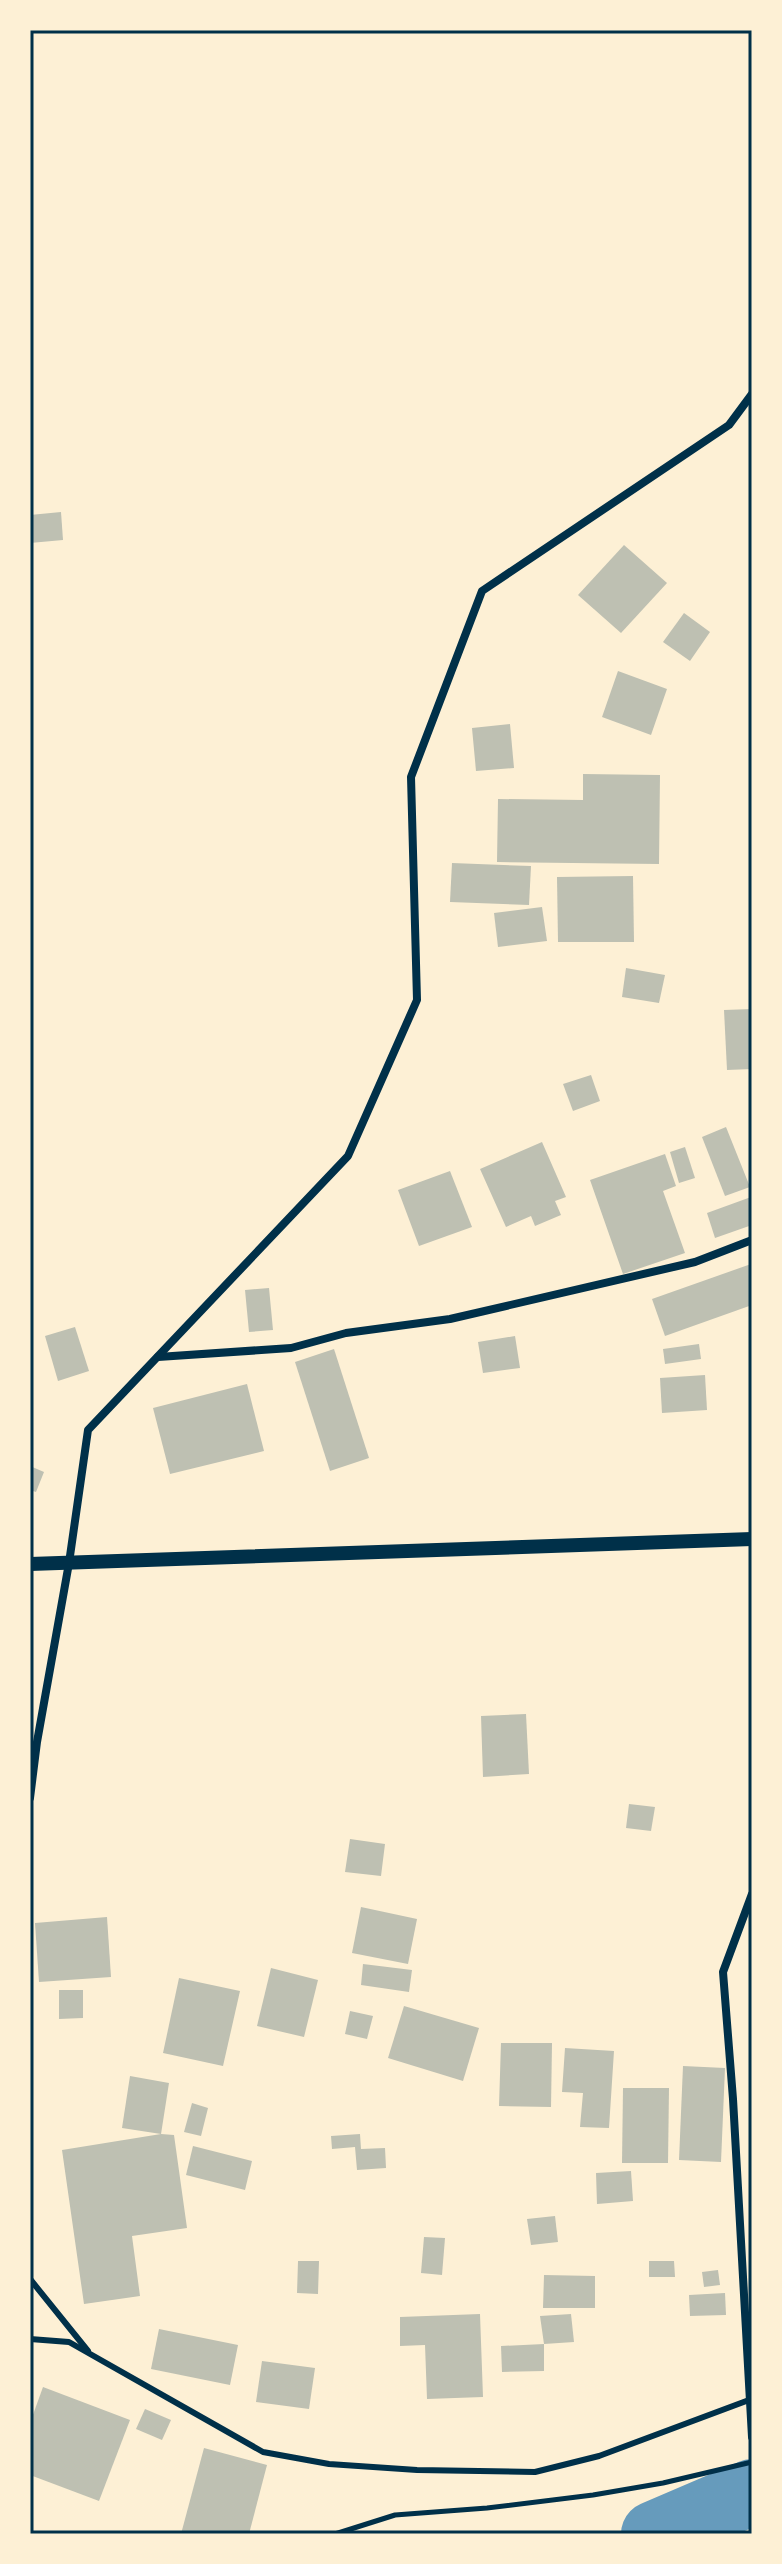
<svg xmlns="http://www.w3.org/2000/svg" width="782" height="2564" viewBox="0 0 782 2564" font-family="'Golos Text',sans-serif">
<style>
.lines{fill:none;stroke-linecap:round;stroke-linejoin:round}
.river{stroke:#669bbc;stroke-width:66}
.building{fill:#bec0b2}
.path{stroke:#003049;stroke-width:5}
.service{stroke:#003049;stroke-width:6}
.minor{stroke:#003049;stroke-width:8}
.tertiary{stroke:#003049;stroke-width:14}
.neatline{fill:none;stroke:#003049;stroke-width:3}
</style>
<rect width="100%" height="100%" fill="#fdf0d5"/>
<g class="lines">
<polyline class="river" points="654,2534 752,2492"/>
</g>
<g class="building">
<polygon points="61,512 63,540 30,543 30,515"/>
<polygon points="624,545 667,583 621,633 578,595"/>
<polygon points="684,613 710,632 690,661 663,642"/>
<polygon points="618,671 667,689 651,735 602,717"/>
<polygon points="510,724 514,768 476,771 472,728"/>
<polygon points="583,774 660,775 659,864 497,862 498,799 583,800"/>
<polygon points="452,863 531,866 529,905 450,902"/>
<polygon points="633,876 634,942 558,942 557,877"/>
<polygon points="542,907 547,941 498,947 494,913"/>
<polygon points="626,968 665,975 659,1003 622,997"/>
<polygon points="752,1009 752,1069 727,1070 724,1010"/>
<polygon points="591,1075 600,1101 573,1111 563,1084"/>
<polygon points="726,1127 750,1187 725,1196 702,1137"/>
<polygon points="542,1142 566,1197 555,1201 561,1215 535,1226 531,1216 506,1227 480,1169"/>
<polygon points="685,1147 695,1178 679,1183 670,1152"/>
<polygon points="665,1154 676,1186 663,1191 685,1253 623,1274 590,1180"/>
<polygon points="450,1171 472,1227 419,1246 398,1190"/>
<polygon points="751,1197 752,1225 715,1238 707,1213"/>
<polygon points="751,1264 752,1305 665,1336 652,1299"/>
<polygon points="269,1288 273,1330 249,1332 245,1290"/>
<polygon points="75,1327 89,1371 58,1381 45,1336"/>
<polygon points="515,1336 520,1368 483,1373 478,1342"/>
<polygon points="699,1344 701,1359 665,1364 663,1349"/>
<polygon points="334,1349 369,1458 330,1471 295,1362"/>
<polygon points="705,1375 707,1410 662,1413 660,1378"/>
<polygon points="247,1384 264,1451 170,1474 153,1408"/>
<polygon points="30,1466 44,1472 36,1492 30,1490"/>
<polygon points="526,1714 529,1774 483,1777 481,1716"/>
<polygon points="629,1804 655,1807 651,1831 626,1828"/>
<polygon points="350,1839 385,1844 381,1876 345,1872"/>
<polygon points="361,1907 417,1919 408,1964 352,1953"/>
<polygon points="107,1917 111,1977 39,1982 35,1923"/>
<polygon points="363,1964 412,1970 409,1992 361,1985"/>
<polygon points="271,1968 318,1980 304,2037 257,2026"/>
<polygon points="179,1978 240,1991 223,2066 163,2053"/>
<polygon points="59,1990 83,1990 83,2018 59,2019"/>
<polygon points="404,2006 479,2028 463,2081 388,2058"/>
<polygon points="350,2011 373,2016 367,2039 345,2034"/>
<polygon points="501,2043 552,2043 551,2107 499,2106"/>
<polygon points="565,2048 614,2051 609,2128 580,2127 583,2093 562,2092"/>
<polygon points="683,2066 725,2068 721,2162 679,2160"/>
<polygon points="130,2076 169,2083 161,2134 122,2128"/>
<polygon points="623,2088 669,2088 668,2163 622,2163"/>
<polygon points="192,2103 208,2108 201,2136 184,2132"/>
<polygon points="161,2134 174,2135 187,2228 132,2236 140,2296 84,2304 62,2150"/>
<polygon points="360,2134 361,2149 385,2148 386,2168 357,2170 355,2147 332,2149 331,2136"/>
<polygon points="193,2146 252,2161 245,2190 186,2175"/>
<polygon points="631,2171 633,2201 597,2204 596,2173"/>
<polygon points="555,2216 558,2242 531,2245 527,2219"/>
<polygon points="424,2237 445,2238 442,2275 421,2273"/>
<polygon points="298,2261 319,2261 318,2294 297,2293"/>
<polygon points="649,2261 674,2261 675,2277 649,2277"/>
<polygon points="718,2270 720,2285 704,2287 702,2272"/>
<polygon points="544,2275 595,2276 595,2308 543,2308"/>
<polygon points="725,2293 726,2315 690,2316 689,2295"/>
<polygon points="480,2314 483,2397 427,2399 425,2345 400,2346 400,2317"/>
<polygon points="571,2314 574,2342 544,2344 540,2316"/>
<polygon points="159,2329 238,2345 230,2385 151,2369"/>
<polygon points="544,2344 544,2371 502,2372 501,2346"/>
<polygon points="262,2361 315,2368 309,2409 256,2402"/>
<polygon points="43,2387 130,2420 99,2501 30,2475 30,2423"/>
<polygon points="145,2409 171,2420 162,2440 136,2429"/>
<polygon points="204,2448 267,2465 249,2534 181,2534"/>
</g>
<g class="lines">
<polyline class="path" points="335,2534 395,2515 487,2508 593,2495 663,2483 752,2462"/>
<g class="service">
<polyline points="30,2279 88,2351"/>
<polyline points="30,2339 69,2342 263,2452 329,2464 417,2470 535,2472 599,2456 749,2400"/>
</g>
<g class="minor">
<polyline points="158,1357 291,1348 346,1333 450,1319 695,1262 752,1240"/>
<polyline points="30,1798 37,1742 69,1563 88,1430 348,1156 417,1000 411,777 482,591 729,425 752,394"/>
<polyline points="752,1894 723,1972 733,2099 752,2437"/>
</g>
<polyline class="tertiary" points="30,1564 752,1539"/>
</g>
<rect width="782" height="2564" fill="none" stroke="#fdf0d5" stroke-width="64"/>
<rect x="32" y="32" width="718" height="2500" class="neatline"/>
</svg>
